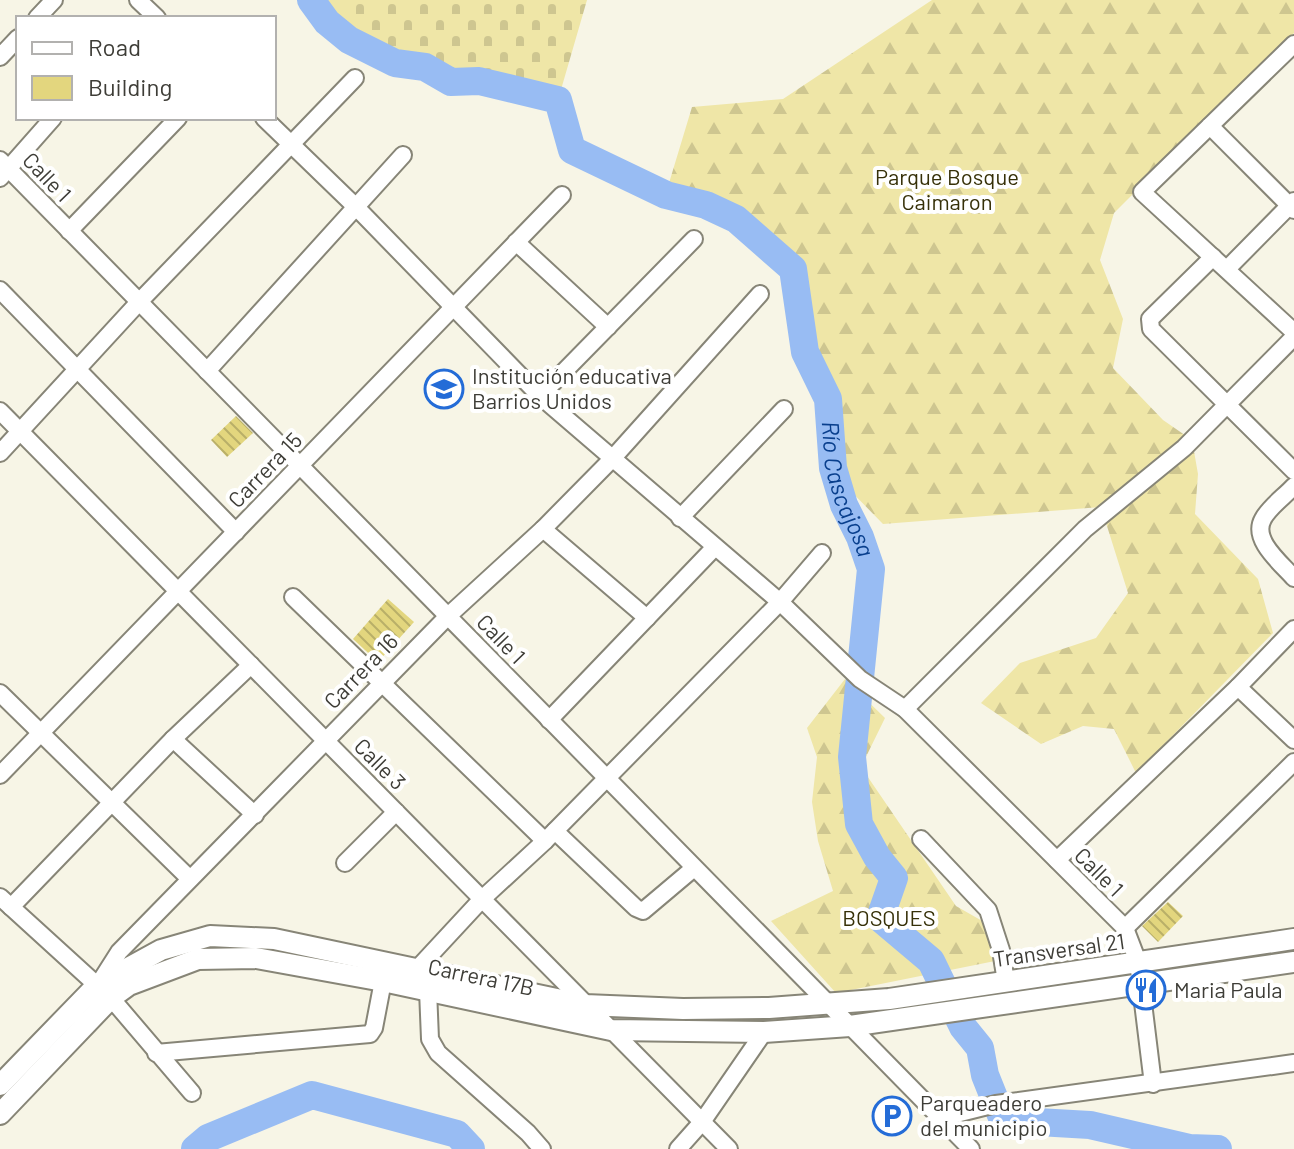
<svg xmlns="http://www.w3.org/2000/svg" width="1294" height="1149" viewBox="0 0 1294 1149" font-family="Barlow,sans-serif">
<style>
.forest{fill:url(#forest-firs)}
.cemetery{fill:url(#cemetery-stones)}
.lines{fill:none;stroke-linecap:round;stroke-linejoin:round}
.river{stroke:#98bcf3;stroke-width:28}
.building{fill:url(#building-back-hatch)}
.minor-casing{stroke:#878577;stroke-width:20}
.tertiary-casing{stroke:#878577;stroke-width:24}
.minor{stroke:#fff;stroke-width:16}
.tertiary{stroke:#fff;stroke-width:20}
.labels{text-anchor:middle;stroke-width:8;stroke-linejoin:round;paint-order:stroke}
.street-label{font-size:22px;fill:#3e3d37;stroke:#fff}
.park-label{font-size:22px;fill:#363008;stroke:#fff}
.poi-label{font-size:22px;fill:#3e3d37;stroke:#fff;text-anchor:start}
.water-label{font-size:24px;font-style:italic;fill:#093f8d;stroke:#fff}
</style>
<defs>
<pattern id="forest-firs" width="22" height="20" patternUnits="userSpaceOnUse" patternTransform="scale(2)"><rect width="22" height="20" fill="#efe6a7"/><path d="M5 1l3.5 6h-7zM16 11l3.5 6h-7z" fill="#cec690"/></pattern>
<pattern id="cemetery-stones" width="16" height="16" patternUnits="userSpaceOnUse" patternTransform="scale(2)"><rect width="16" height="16" fill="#efe6a7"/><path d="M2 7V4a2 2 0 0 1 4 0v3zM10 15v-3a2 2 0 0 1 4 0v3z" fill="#cec690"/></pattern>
<pattern id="building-back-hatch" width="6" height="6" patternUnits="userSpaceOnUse" patternTransform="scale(2)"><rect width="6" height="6" fill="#e3d67e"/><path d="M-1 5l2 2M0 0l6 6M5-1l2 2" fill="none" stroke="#b9af68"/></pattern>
</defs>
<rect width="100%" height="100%" fill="#f7f5e6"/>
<g class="forest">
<polygon points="932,0 1294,0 1294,33 1114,213 1100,260 1123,319 1113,368 1163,420 1192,440 1198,474 1195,514 1258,579 1273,633 1136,773 1114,729 1083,726 1041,744 981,703 1020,663 1096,638 1128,593 1101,507 883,524 836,476 842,399 812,356 798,263 775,249 739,214 666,193 692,107 783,99"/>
<polygon points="845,679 885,718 861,767 956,906 984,922 995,961 836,993 771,921 833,891 818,841 812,802 817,757 807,728"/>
</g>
<polygon class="cemetery" points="311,0 587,0 558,100 479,81 451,82 425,67 395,63 349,40 327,22"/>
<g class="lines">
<g class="river">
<path id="s1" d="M311,0L327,22L349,40L395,63L425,67L451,82L479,81L558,100L572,150L666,195L706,205L736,219L793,269L805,352L828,399L833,468L844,505L860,537L871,569L852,757L859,824L877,857L894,878L880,918L931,961L963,1027L980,1048L985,1075L1003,1120L1090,1125L1189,1148L1218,1149"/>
<polyline points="195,1149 208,1138 312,1095 457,1134 471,1149"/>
</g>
</g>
<g class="building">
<polygon points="236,416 253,433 227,457 211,440"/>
<polygon points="388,599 414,622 378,662 353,639"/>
<polygon points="1168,902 1183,916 1158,942 1142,926"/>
</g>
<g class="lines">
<g class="minor-casing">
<g id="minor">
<polyline points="138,0 157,18"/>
<polyline points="37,18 54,0"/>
<polyline points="1294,44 1142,192 1294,332"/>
<polyline points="0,57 18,38"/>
<polyline points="264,118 356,207 540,396 780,602 860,679 905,709 1125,928 1138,962 1153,1084"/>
<polyline points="1210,126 1294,210"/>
<polyline points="0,160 971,1149"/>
<polyline points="0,178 53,118"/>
<polyline points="69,231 178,118"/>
<polyline points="516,242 608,327"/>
<polyline points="1213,257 1150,319 1151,329 1294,471"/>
<polyline points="1227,269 1294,201"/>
<polyline points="0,290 236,532"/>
<polyline points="207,371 403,155"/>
<polyline points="540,396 694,239"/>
<polyline points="0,411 729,1149"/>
<polyline points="0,453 139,302 355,78"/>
<path d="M1294,486C1285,496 1269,507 1263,519C1251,540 1282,564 1294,578"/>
<polyline points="680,518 784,409"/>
<polyline points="543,529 647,618"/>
<polyline points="293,597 545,841"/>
<polyline points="1238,687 1294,740"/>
<polyline points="0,693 190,879"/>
<polyline points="905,709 1085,529 1184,448 1294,337"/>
<polyline points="549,720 715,547"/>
<polyline points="173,739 255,815"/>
<polyline points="0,775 562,195"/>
<polyline points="555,831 636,908 643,911 694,868"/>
<polyline points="921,839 988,910 1001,950 1006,982"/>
<polyline points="1057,860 1238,687 1294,629"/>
<polyline points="345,863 396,812"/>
<polyline points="0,897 111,998 192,1093"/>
<polyline points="11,907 173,739 251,665"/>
<polyline points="1125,928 1294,762"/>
<polyline points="417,979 418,968 482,899 545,841 780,602 822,553"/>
<polyline points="98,985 119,952 448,616 543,529 612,459 760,294"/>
<polyline points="428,990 430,1039 438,1053 528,1133 542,1149"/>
<polyline points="156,1053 370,1034 374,1028 383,981"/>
<polyline points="940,1118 996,1104 1294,1063"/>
<polyline points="678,1149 702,1122 764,1032"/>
</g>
</g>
<g class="tertiary-casing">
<g id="tertiary">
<polyline points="0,1085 97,985 161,950 210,936 274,939 585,1005 683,1009 769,1008 889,999 1294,939"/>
<polyline points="0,1114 111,998 129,985 198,959 256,958 383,981 611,1030 764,1032 850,1026 1294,962"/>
</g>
</g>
<use href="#minor" class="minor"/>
<use href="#tertiary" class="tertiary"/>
</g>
<defs>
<g id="school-ring" transform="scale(2)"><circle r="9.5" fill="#fff" stroke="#246cd7" stroke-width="1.5"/><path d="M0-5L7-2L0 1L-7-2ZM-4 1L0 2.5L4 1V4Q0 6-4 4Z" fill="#246cd7"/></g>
<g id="restaurant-ring" transform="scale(2)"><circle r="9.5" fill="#fff" stroke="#246cd7" stroke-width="1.5"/><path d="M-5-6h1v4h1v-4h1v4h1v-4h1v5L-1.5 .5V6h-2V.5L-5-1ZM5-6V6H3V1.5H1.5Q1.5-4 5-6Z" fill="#246cd7"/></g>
<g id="parking-ring" transform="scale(2)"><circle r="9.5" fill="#fff" stroke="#246cd7" stroke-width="1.5"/><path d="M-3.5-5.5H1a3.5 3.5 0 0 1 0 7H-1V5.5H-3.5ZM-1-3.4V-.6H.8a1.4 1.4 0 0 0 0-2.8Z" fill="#246cd7"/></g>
</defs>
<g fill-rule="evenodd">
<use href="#school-ring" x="444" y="389"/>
<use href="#restaurant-ring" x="1146" y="990"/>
<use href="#parking-ring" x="892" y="1116"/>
</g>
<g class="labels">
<g class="street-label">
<text transform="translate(47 177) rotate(46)" y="8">Calle 1</text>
<text transform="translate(265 470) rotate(-46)" y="8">Carrera 15</text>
<text transform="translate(501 639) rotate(46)" y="8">Calle 1</text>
<text transform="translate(361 671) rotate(-46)" y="8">Carrera 16</text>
<text transform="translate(380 764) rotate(45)" y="8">Calle 3</text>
<text transform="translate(1099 872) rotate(45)" y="8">Calle 1</text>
<text transform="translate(1059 950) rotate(-8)" y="8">Transversal 21</text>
<text transform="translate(481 977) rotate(12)" y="8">Carrera 17B</text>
</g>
<g class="park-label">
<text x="947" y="185">Parque Bosque<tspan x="947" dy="25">Caimaron</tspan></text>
<text x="889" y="926">BOSQUES</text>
</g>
<g class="poi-label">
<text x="472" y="384">Institución educativa<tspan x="472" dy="25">Barrios Unidos</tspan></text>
<text x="1174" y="998">Maria Paula</text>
<text x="920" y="1111">Parqueadero<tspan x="920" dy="25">del municipio</tspan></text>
</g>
<g class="water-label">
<text dy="8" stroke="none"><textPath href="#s1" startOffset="812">Río Cascajosa</textPath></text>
</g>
</g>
<rect x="16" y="16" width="260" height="104" fill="#ffffff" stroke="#b2b1af" stroke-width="2"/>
<rect x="32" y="42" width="40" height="12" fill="#ffffff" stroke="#b2b1af" stroke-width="2"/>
<text x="88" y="56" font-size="24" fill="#3e3d37">Road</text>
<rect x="32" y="76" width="40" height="24" fill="#e3d67e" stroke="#b2b1af" stroke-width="2"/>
<text x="88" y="96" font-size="24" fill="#3e3d37">Building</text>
</svg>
